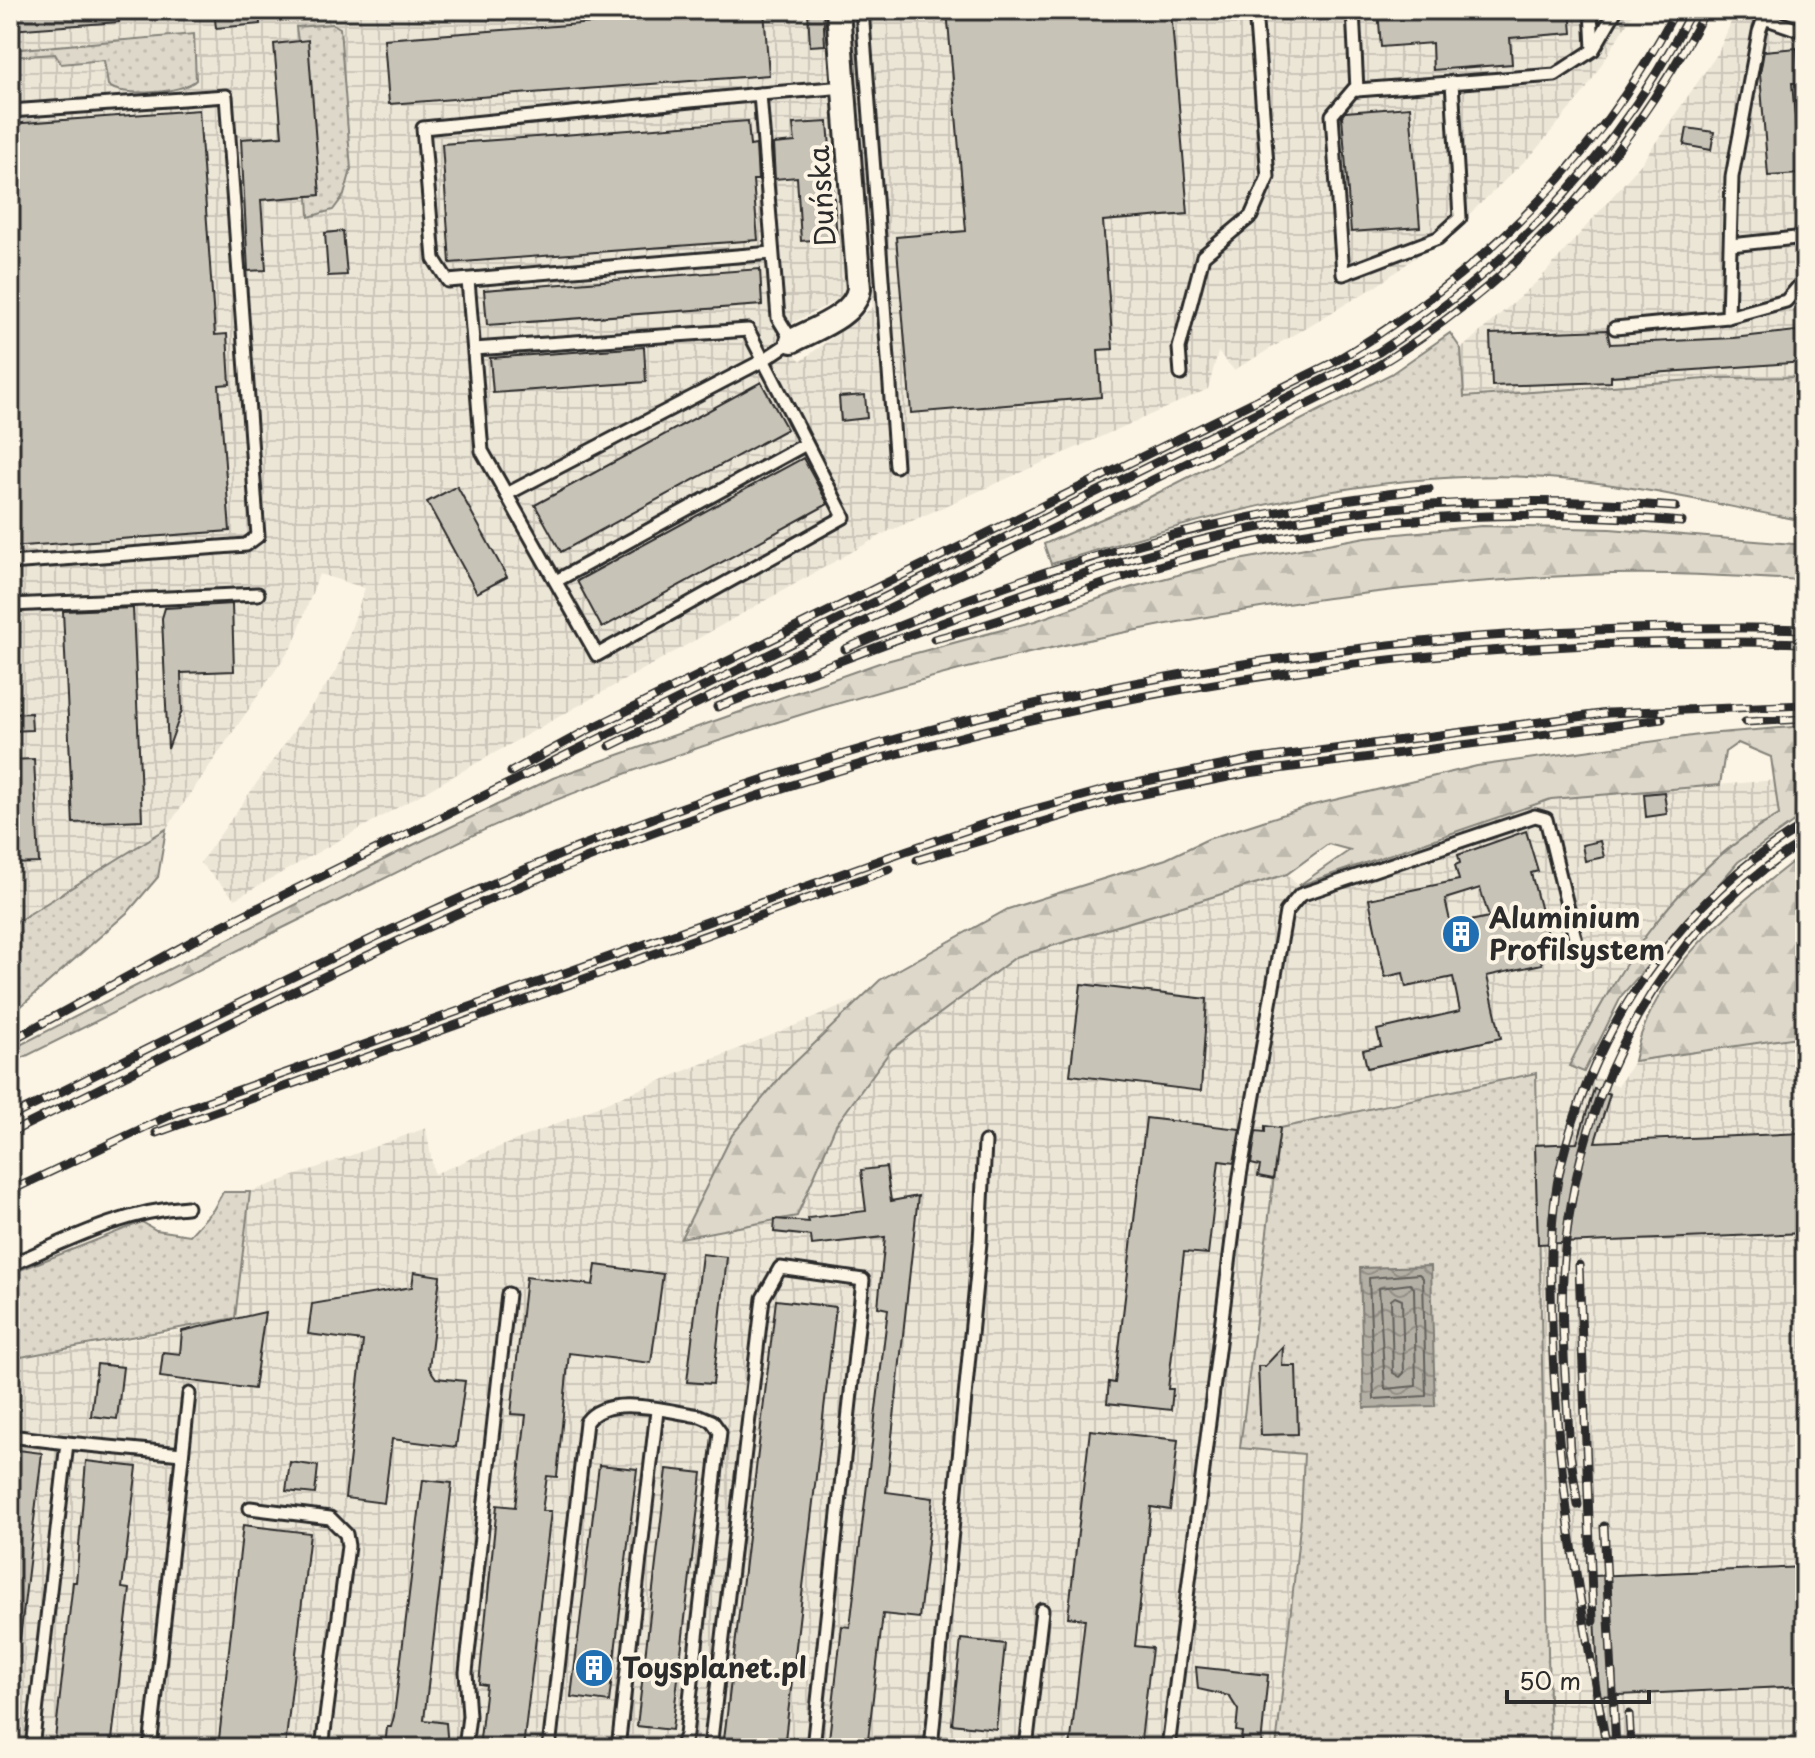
<svg xmlns="http://www.w3.org/2000/svg" width="1815" height="1758" viewBox="0 0 1815 1758" font-family="'Playpen Sans',sans-serif">
<style>
.industrial{fill:url(#industrial-grid)}
.green{fill:url(#green-dots);stroke:#84827a;stroke-width:2}
.forest{fill:url(#forest-firs);stroke:#84827a;stroke-width:2}
.water{fill:url(#water-waves);stroke:#7d7b74;stroke-width:2}
.lines{fill:none;stroke-linecap:round;stroke-linejoin:round}
.shore{stroke:#62605c;stroke-width:2}
.building{fill:#c8c3b7;stroke:#2b2b2b;stroke-width:2;fill-rule:evenodd}
.lane-casing{stroke:#2b2b2b;stroke-width:17}
.street-casing{stroke:#2b2b2b;stroke-width:28}
.lane{stroke:#fcf5e5;stroke-width:11}
.street{stroke:#fcf5e5;stroke-width:22}
.rail-casing{stroke:#2b2b2b;stroke-width:9}
.rail{stroke:#fcf5e5;stroke-width:6;stroke-dasharray:18;stroke-linecap:butt}
.labels{text-anchor:middle;stroke-width:8;stroke-linejoin:round;paint-order:stroke}
.street-label{font-size:28px;fill:#2b2b2b;stroke:#fcf5e5}
.poi-label{font-size:28px;font-weight:bold;fill:#2b2b2b;stroke:#fcf5e5;text-anchor:start}
</style>
<defs>
<pattern id="industrial-grid" width="8" height="8" patternUnits="userSpaceOnUse" patternTransform="scale(2)"><rect width="8" height="8" fill="#ece6d7"/><path d="M0 4h8M4 0v8" fill="none" stroke="#cbc5b9"/></pattern>
<pattern id="green-dots" width="8" height="8" patternUnits="userSpaceOnUse" patternTransform="scale(2)"><rect width="8" height="8" fill="#ded8ca"/><path d="M2 2h.1M6 6h.1" fill="none" stroke="#bfbaae" stroke-width="1.8" stroke-linecap="round"/></pattern>
<pattern id="forest-firs" width="22" height="20" patternUnits="userSpaceOnUse" patternTransform="scale(2)"><rect width="22" height="20" fill="#ded8ca"/><path d="M5 1l3.5 6h-7zM16 11l3.5 6h-7z" fill="#bfbaae"/></pattern>
<pattern id="water-waves" width="16" height="10" patternUnits="userSpaceOnUse" patternTransform="scale(2)"><rect width="16" height="10" fill="#b4b0a5"/><path d="M0 5q4-4 8 0t8 0" fill="none" stroke="#938f87"/></pattern>
</defs>
<rect width="100%" height="100%" fill="#fcf5e5"/>
<filter id="ink" filterUnits="userSpaceOnUse"><feTurbulence type="fractalNoise" baseFrequency=".0125" numOctaves="2"/><feDisplacementMap in="SourceGraphic" scale="16" xChannelSelector="R" yChannelSelector="G"/><feConvolveMatrix kernelMatrix="1 2 1 2 8 2 1 2 1" color-interpolation-filters="sRGB"/></filter>
<g filter="url(#ink)">
<g class="industrial">
<polygon points="10,10 829,10 851,293 775,332 801,361 873,307 851,10 1635,10 1585,91 1534,152 1454,229 1378,285 1234,370 1218,352 1208,389 887,532 235,899 200,863 337,670 365,588 319,574 293,645 166,829 10,926"/>
<polygon points="1736,10 1805,10 1805,376 1726,377 1463,397 1461,349 1540,279 1640,165 1718,53"/>
<polygon points="1776,780 1779,815 1732,844 1694,878 1647,933 1620,970 1569,1066 1618,1086 1634,1061 1805,1036 1805,1748 1550,1748 1536,1073 1280,1128 1240,1448 1304,1453 1301,1517 1276,1748 10,1748 10,1360 235,1321 250,1192 426,1128 434,1174 862,998 783,1074 732,1135 682,1237 797,1216 836,1125 891,1050 941,1004 1016,957 1287,874 1298,886 1551,799"/>
</g>
<g class="green">
<polygon points="333,24 340,28 351,170 344,195 333,210 309,217 308,196 320,195 296,27"/>
<path d="M194,34L196,80C184,93 120,98 108,85L104,60L61,64L55,54L10,57V50Z"/>
<path d="M1450,333L1461,349L1464,397L1719,378L1805,377V521C1728,507 1650,488 1573,480C1393,462 1221,512 1051,564L1044,544L1138,503L1391,374Z"/>
<polygon points="166,829 158,877 129,911 10,1016 10,926"/>
<polygon points="1536,1073 1550,1748 1276,1748 1301,1517 1304,1454 1240,1448 1280,1128"/>
<polygon points="223,1192 250,1192 235,1318 10,1359 10,1274 142,1222 156,1230 190,1235 213,1210"/>
</g>
<g class="forest">
<path d="M1482,526L1610,529L1805,545V580C1733,577 1660,571 1587,575C1232,590 868,676 538,807C482,829 428,857 375,883C252,942 132,1004 10,1064V1050L413,845L553,778L879,663L1035,621L1129,588L1222,563L1366,537Z"/>
<path d="M1805,726V814L1738,862L1622,995L1584,1072L1569,1066C1618,966 1679,870 1779,815L1771,757L1738,743L1725,752L1720,785L1551,799L1298,886L1350,850L1328,844L1287,874L1016,957L891,1050L836,1125L797,1216L681,1238L732,1135L783,1074L880,980L1008,909L1166,859L1208,839L1309,806L1477,766L1706,734Z"/>
<path d="M1805,852V1036L1634,1061C1652,968 1735,907 1805,852Z"/>
</g>
<polygon class="water" points="1431,1266 1435,1406 1364,1408 1360,1268"/>
<g class="lines">
<g class="shore">
<polygon points="1419,1274 1423,1278 1426,1396 1374,1399 1369,1278"/>
<polygon points="1410,1284 1414,1288 1416,1386 1385,1389 1379,1288"/>
<polygon points="1395,1297 1402,1300 1404,1373 1400,1377 1393,1373 1391,1300"/>
</g>
</g>
<g class="building">
<polygon points="10,10 119,10 119,22 10,30"/>
<polygon points="214,10 259,10 260,24 216,28"/>
<polygon points="764,10 769,75 389,104 384,39"/>
<polygon points="808,10 823,10 825,45 810,46"/>
<polygon points="947,10 1171,10 1188,214 1103,221 1113,349 1098,350 1101,397 911,413 896,237 966,231"/>
<polygon points="1378,10 1570,10 1572,33 1510,38 1512,64 1433,70 1432,43 1381,47"/>
<polygon points="308,40 320,195 261,200 266,270 248,271 241,139 282,136 274,44"/>
<polygon points="1797,48 1799,83 1792,83 1800,174 1768,176 1760,74 1764,51"/>
<polygon points="1410,107 1420,227 1351,232 1342,116 1345,112"/>
<polygon points="199,110 215,335 227,334 230,384 219,385 230,531 10,547 10,124"/>
<polygon points="748,121 750,146 756,145 758,180 753,180 758,240 450,263 442,144"/>
<polygon points="828,122 837,238 801,241 797,177 775,179 773,144 795,142 793,124"/>
<polygon points="1687,128 1714,132 1711,150 1684,145"/>
<polygon points="343,231 347,275 328,276 325,233"/>
<polygon points="760,269 762,305 487,325 484,290"/>
<polygon points="1607,330 1610,344 1733,338 1805,330 1805,362 1611,376 1611,382 1492,386 1490,334"/>
<polygon points="644,347 646,382 493,393 490,358"/>
<polygon points="761,382 787,429 561,552 535,505"/>
<polygon points="865,395 867,418 841,421 839,397"/>
<polygon points="803,458 828,504 602,628 577,581"/>
<polygon points="457,486 507,577 477,593 427,502"/>
<polygon points="232,604 234,671 181,673 182,710 168,749 162,618 165,608"/>
<polygon points="133,608 142,820 73,823 63,611"/>
<polygon points="31,713 32,730 10,731 10,714"/>
<polygon points="34,759 39,863 10,864 10,760"/>
<polygon points="1664,792 1667,814 1646,817 1644,794"/>
<path d="M1526,831L1538,871L1531,873L1549,942L1537,945L1542,964L1487,976L1501,1038L1367,1068L1363,1050L1381,1046L1377,1030L1460,1011L1453,977L1406,987L1403,973L1385,977L1369,899L1459,880L1455,865L1460,863L1458,855ZM1480,888L1489,917L1451,925L1445,899Z"/>
<polygon points="1600,841 1604,857 1585,861 1582,845"/>
<polygon points="1081,984 1207,999 1201,1091 1070,1075"/>
<polygon points="1594,1089 1610,1094 1595,1142 1805,1133 1805,1233 1538,1244 1535,1145 1577,1143"/>
<polygon points="1146,1118 1240,1129 1234,1163 1219,1161 1208,1254 1184,1252 1168,1389 1173,1389 1171,1410 1107,1403 1109,1382 1115,1383"/>
<polygon points="1265,1126 1280,1128 1273,1179 1258,1176 1260,1166 1251,1164 1256,1131 1265,1132"/>
<polygon points="886,1167 891,1201 918,1196 886,1492 933,1498 919,1618 883,1614 867,1748 828,1748 842,1626 850,1627 888,1309 878,1307 885,1237 812,1245 811,1236 774,1232 775,1219 809,1222 808,1218 866,1211 861,1170"/>
<polygon points="702,1254 727,1257 713,1384 687,1382"/>
<polygon points="596,1265 663,1274 651,1363 569,1353 557,1477 547,1476 542,1511 551,1511 523,1748 479,1748 486,1685 479,1684 497,1505 515,1507 526,1415 511,1414 526,1277 593,1285"/>
<polygon points="414,1272 440,1276 429,1368 436,1378 465,1381 456,1447 392,1439 384,1503 345,1498 363,1341 308,1334 312,1304 412,1287"/>
<polygon points="776,1300 836,1307 784,1748 723,1748"/>
<polygon points="265,1312 254,1389 160,1377 163,1352 180,1354 182,1331"/>
<polygon points="1283,1347 1282,1366 1296,1366 1298,1434 1261,1435 1258,1366 1265,1366"/>
<polygon points="97,1364 123,1367 117,1419 91,1416"/>
<polygon points="1090,1430 1178,1440 1170,1510 1151,1507 1135,1646 1152,1648 1140,1748 1070,1748 1085,1619 1068,1617"/>
<polygon points="10,1449 42,1453 20,1639 10,1638"/>
<polygon points="86,1461 137,1467 122,1588 130,1589 111,1748 54,1748 73,1582 76,1582"/>
<polygon points="290,1462 318,1466 315,1494 286,1491"/>
<polygon points="599,1465 637,1469 609,1702 571,1697"/>
<polygon points="667,1469 702,1473 672,1730 637,1726"/>
<polygon points="423,1480 452,1483 424,1720 446,1723 448,1748 385,1748 387,1727 391,1727 394,1716"/>
<polygon points="243,1525 310,1533 285,1748 218,1748"/>
<polygon points="1805,1567 1805,1686 1599,1696 1593,1576"/>
<polygon points="961,1639 1005,1644 996,1729 952,1724"/>
<polygon points="1196,1667 1268,1675 1261,1745 1241,1742 1242,1732 1236,1731 1238,1710 1229,1696 1198,1689"/>
</g>
<g class="lines">
<g class="lane-casing">
<g id="lane">
<polyline points="862,10 896,466"/>
<polyline points="1353,10 1357,90 1555,75 1593,50 1616,10"/>
<polyline points="1591,10 1593,49"/>
<polyline points="1357,90 1354,89 1332,115 1343,274 1438,238 1460,218 1452,82"/>
<polyline points="760,94 845,87"/>
<polyline points="10,111 226,96 258,536 246,545 10,563"/>
<polyline points="1731,245 1805,237"/>
<polyline points="468,280 482,451 597,655 844,517 748,330 474,349"/>
<polyline points="1728,317 1732,177 1759,32 1764,18 1805,32"/>
<polyline points="1615,328 1728,317 1786,301 1805,279"/>
<polyline points="1181,374 1179,348 1203,256 1251,216 1268,177 1255,10"/>
<polyline points="507,494 762,361 792,341 778,318 760,94 423,128 434,259 448,281 772,253"/>
<polyline points="556,581 806,444"/>
<polyline points="10,605 258,594"/>
<path d="M10,1265C68,1240 123,1211 187,1207"/>
<polyline points="10,1436 67,1443 32,1748"/>
<polyline points="67,1443 182,1454"/>
<polyline points="250,1508 330,1518 346,1534 348,1546 322,1748"/>
<polyline points="150,1748 189,1394"/>
<polyline points="465,1748 469,1716 466,1672 508,1294"/>
<path d="M549,1748L586,1422C608,1392 669,1412 700,1416L712,1421L720,1432L686,1735L681,1748"/>
<polyline points="618,1748 657,1411"/>
<polyline points="710,1748 763,1298 780,1268 863,1280 813,1748"/>
<polyline points="931,1748 980,1242 985,1142"/>
<polyline points="1026,1748 1042,1610"/>
<polyline points="1168,1748 1240,1176 1286,912 1300,895 1535,816 1546,819 1577,946"/>
</g>
</g>
<g class="street-casing">
<path id="street" d="M792,341C814,329 855,316 859,289L838,10"/>
</g>
<use href="#lane" class="lane"/>
<use href="#street" class="street"/>
<g class="rail-casing">
<g id="rail">
<path d="M934,639C1016,619 1094,583 1176,561C1342,516 1512,507 1682,522"/>
<path d="M845,649C1033,566 1224,511 1429,489"/>
<path d="M717,707C878,648 1047,577 1214,537C1366,501 1521,495 1676,507"/>
<polyline points="1745,722 1805,719"/>
<path d="M610,746L1342,387C1505,295 1619,175 1706,10"/>
<path d="M511,772L586,731L1332,363C1479,277 1596,162 1676,10"/>
<polyline points="917,860 1118,799 1248,773 1662,719"/>
<path d="M10,1041L209,932L1379,352C1512,265 1619,152 1692,10"/>
<path d="M10,1117C197,1025 382,928 574,849C963,690 1385,617 1805,629"/>
<path d="M10,1133C199,1040 387,939 583,860C971,704 1387,633 1805,643"/>
<polyline points="156,1133 890,869"/>
<polyline points="10,1191 177,1112 908,850 1002,818 1112,788 1250,760 1608,713 1805,705"/>
<polyline points="1579,1265 1593,1621"/>
<polyline points="1569,1446 1578,1505"/>
<path d="M1570,1454C1567,1387 1558,1316 1565,1249C1581,1085 1663,928 1805,841"/>
<polyline points="1604,1526 1616,1748"/>
<polyline points="1629,1714 1631,1748"/>
<path d="M1607,1748C1580,1606 1555,1467 1552,1322C1550,1270 1549,1217 1561,1165C1579,1090 1611,1020 1658,958C1697,906 1747,858 1805,825"/>
</g>
</g>
<use href="#rail" class="rail"/>
</g>
</g>
<defs>
<g id="building-disc" transform="scale(2)"><circle r="9.5" fill="#1f6fb2" stroke="#fcf5e5"/><path d="M-4-6H4V6H1V3H-1V6H-4ZM-2.5-4.3h1.7v1.8h-1.7ZM.8-4.3h1.7v1.8H.8ZM-2.5-1h1.7V.8h-1.7ZM.8-1h1.7V.8H.8Z" fill="#fff"/></g>
</defs>
<g fill-rule="evenodd">
<use href="#building-disc" x="1461" y="934"/>
<use href="#building-disc" x="594" y="1668"/>
</g>
<g class="labels">
<g class="street-label">
<text transform="translate(822 196) rotate(-94)" y="10">Duńska</text>
</g>
<g class="poi-label">
<text x="1489" y="928">Aluminium<tspan x="1489" dy="32">Profilsystem</tspan></text>
<text x="622" y="1678">Toysplanet.pl</text>
</g>
</g>
<rect width="1815" height="1758" fill="none" stroke="#fcf5e5" stroke-width="40"/>
<rect x="20" y="20" width="1775" height="1718" fill="none" stroke="#2b2b2b" stroke-width="3" filter="url(#ink)"/>
<path d="M1507 1690v12h142v-12" fill="none" stroke="#2b2b2b" stroke-width="4"/>
<text x="1519" y="1690" font-size="24" fill="#2b2b2b" stroke="#fcf5e5" stroke-width="6" paint-order="stroke">50 m</text>
</svg>
